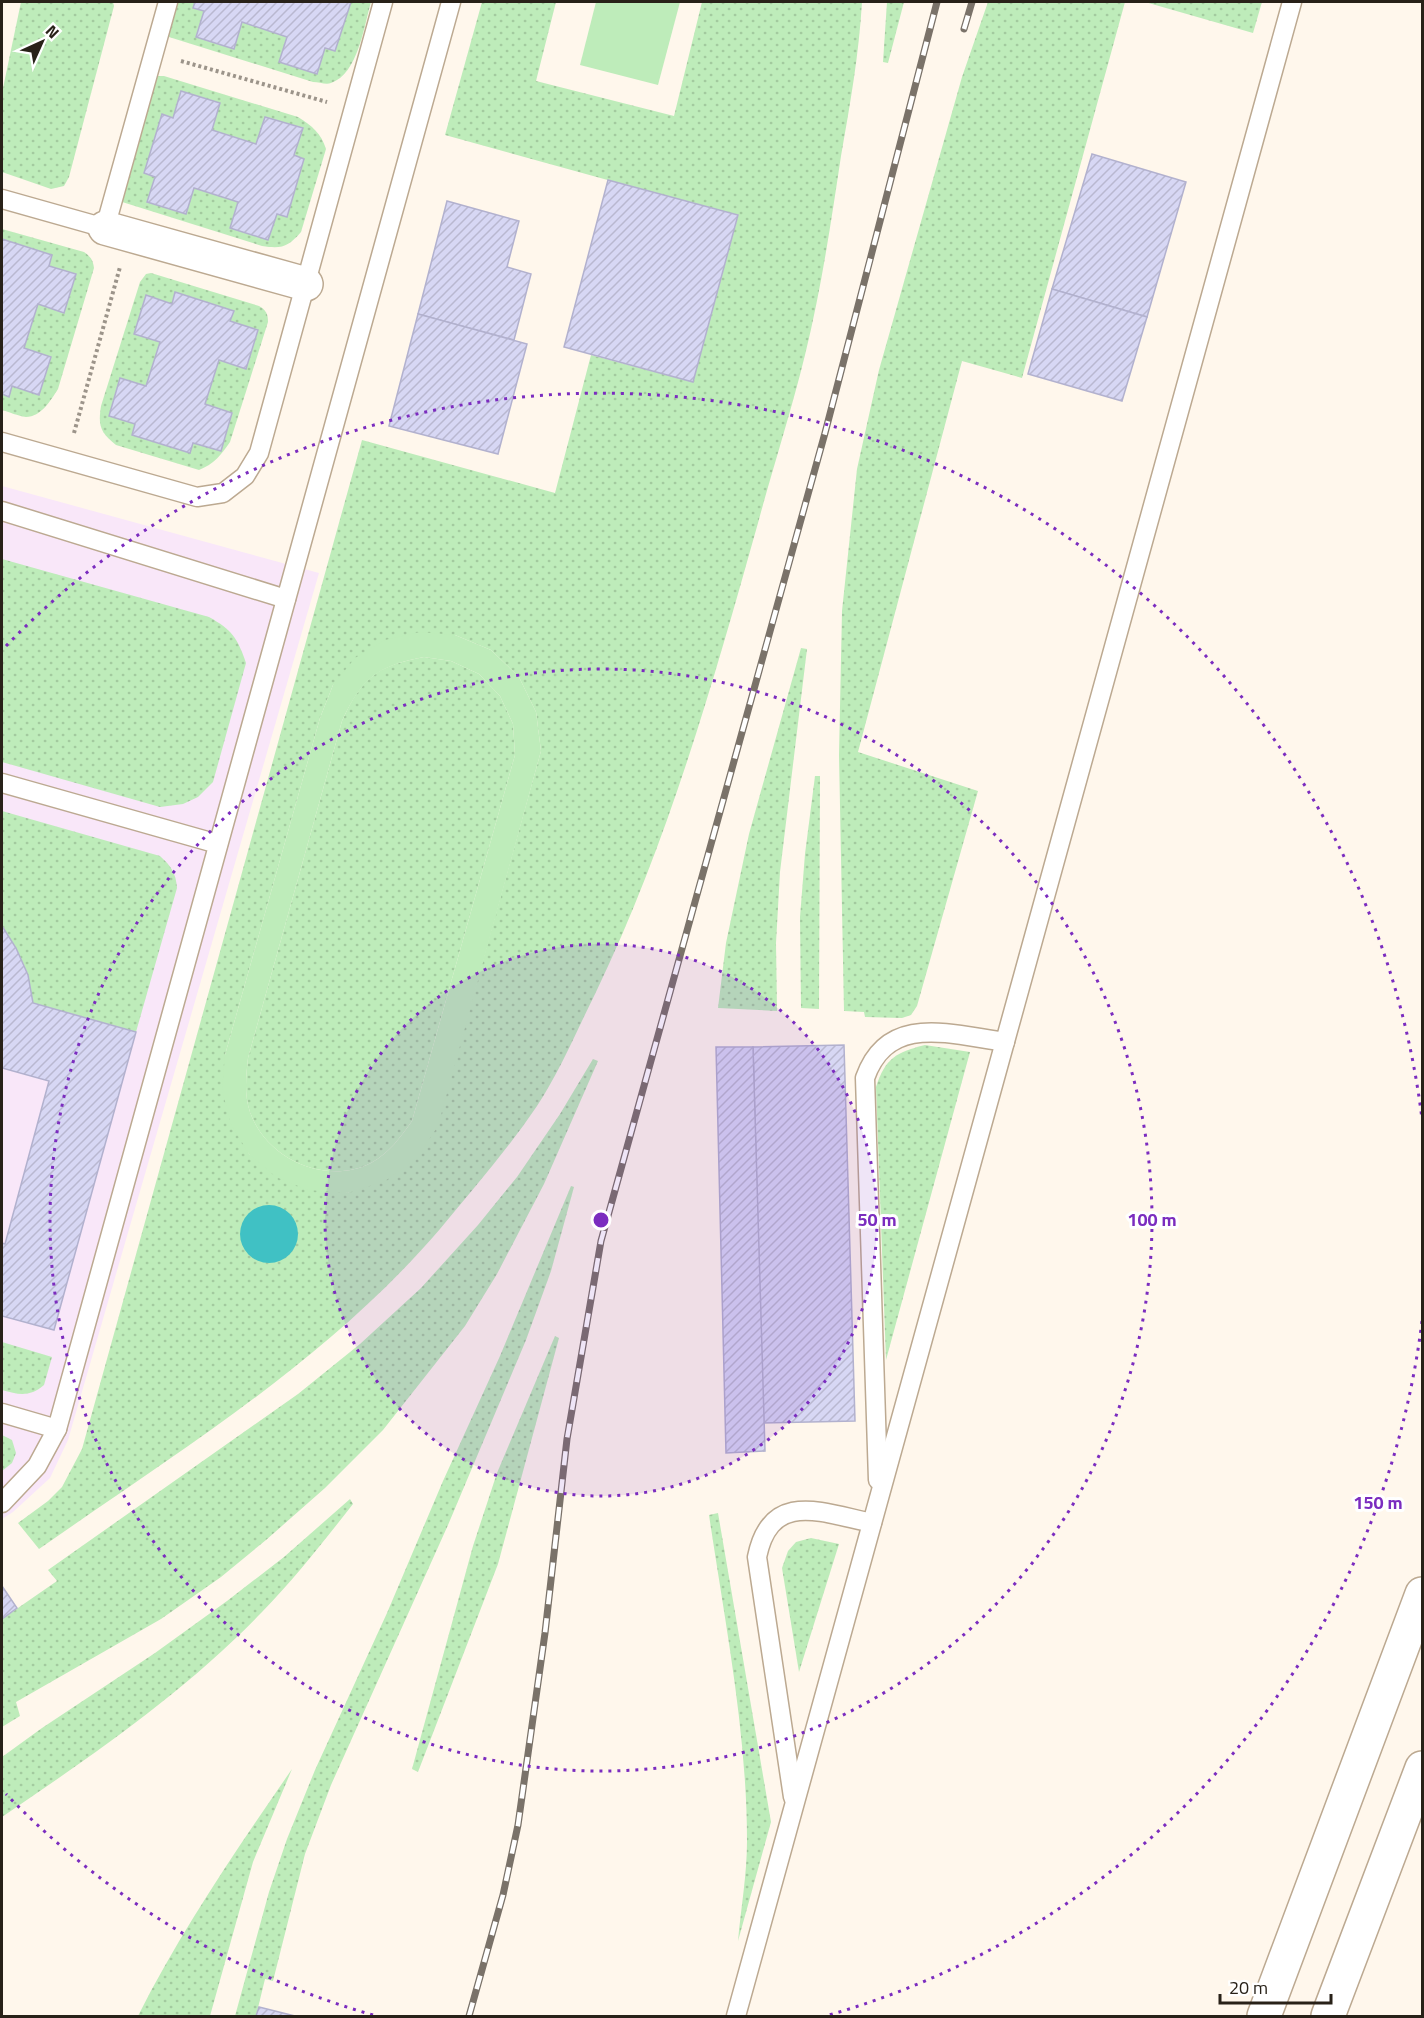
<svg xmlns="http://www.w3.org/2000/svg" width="1424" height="2018" viewBox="0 0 1424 2018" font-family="'Titillium Web',sans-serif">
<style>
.commercial{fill:#f9e7f9}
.grass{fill:url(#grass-dots);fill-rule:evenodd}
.pitch{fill:#beecba;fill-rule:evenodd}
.water{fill:#40c1c4}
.building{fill:url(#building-hatch);stroke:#b2b1ce;stroke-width:1.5}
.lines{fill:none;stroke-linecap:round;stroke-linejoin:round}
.lane-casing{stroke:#bca991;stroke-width:21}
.street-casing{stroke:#bca991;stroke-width:36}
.secondary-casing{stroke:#bca991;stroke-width:36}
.path{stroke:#9c948a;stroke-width:4;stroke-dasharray:3 3;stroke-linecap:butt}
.lane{stroke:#fff;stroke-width:18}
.street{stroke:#fff;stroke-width:33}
.secondary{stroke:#fff;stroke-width:33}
.rail-casing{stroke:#7a7269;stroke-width:7}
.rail{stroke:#fff;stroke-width:4.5;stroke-dasharray:14;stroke-linecap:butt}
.ring{fill:none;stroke:#7b2cbf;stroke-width:3;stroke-dasharray:3 6}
.centre{fill:#7b2cbf;stroke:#fff;stroke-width:3}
.ring-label{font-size:18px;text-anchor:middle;font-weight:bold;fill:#7b2cbf;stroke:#fff;stroke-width:6;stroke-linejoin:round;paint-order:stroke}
</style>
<defs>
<pattern id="grass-dots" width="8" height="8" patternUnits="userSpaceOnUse" patternTransform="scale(1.5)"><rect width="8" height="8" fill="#beecba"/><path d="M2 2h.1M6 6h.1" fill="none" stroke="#a3ca9f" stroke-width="1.8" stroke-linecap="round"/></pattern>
<pattern id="building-hatch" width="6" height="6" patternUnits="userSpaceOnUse" patternTransform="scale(1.5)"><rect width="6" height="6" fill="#d7d7f4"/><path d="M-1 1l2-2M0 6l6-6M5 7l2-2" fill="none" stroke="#b9b8d0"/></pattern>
</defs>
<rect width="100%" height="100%" fill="#fff7ec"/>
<polygon class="commercial" points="2,486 319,573 68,1440 50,1478 13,1512 2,1519"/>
<g class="grass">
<polygon points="21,2 113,2 114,6 69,177 64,186 51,189 2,172 2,93"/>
<path d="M173,2H371C364,26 358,74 331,83C326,85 319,82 313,82L169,37L165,33Z"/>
<path d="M482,2H556L536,81L674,116L702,2H862C859,54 850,105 841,156C831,223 821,290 805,355C791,412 773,467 758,523C713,683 668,842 596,992C577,1030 560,1071 537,1106C508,1149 473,1189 440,1229C328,1360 179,1451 39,1549L18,1523L48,1501L62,1487L82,1449L362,440L555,493L591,355L693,382L738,216L445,135ZM455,635L491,650L519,677L536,712L541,751L437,1126L348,1193L249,1154L225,1055L320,718L333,685Z"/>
<polygon points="887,2 904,2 888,63 883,62"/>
<polygon points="988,2 1125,2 1022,378 962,361 858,752 978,791 917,1006 911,1015 902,1018 865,1017 864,1012 844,1011 839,755 842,611 857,469 879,370 962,77"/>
<polygon points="1145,2 1262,2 1253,33"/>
<path d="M157,76H164L298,117C312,126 321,133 326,149L301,232C288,247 282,249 262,246L119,201L152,79Z"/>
<path d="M2,229L84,252C91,257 93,260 94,268L58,389C51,400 41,417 26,417C18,416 9,412 2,410Z"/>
<path d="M151,273L259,306C266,310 268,314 268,322L230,442C221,455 214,464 199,470L116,445C100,432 98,426 101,406L140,282L146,274Z"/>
<path d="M2,559L209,617C232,630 237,637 246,663L213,782L198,797L183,804L160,807L2,762Z"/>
<polygon points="801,648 807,649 780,872 776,943 777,1011 718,1008 726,943 749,834"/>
<path d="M424,657L451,661L479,674L500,696L513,724L515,755L412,1121C400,1138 389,1153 371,1163C326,1186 266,1159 250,1112C244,1094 246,1077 248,1058L342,721C362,677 377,666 424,657Z"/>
<polygon points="815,776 820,776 819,1009 801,1008 800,917 805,854"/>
<path d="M2,811L160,856C171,866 176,873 177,888L136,1032L33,1003L28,974L16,948L2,926Z"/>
<path d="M925,1045L970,1052L886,1360L876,1087C885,1058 897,1052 925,1045Z"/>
<polygon points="593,1059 598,1061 544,1184 497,1274 465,1326 383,1430 325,1488 266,1540 221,1577 161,1619 16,1702 20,1716 2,1727 2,1619 57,1581 48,1570 298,1394 360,1344 421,1288 478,1225 517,1177 560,1114"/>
<polygon points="571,1186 574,1187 551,1271 526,1340 448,1525 331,1785 305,1854 273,1981 265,1979 256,2016 235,2016 269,1892 287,1839 315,1770 387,1613 443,1481 500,1356"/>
<polygon points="555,1336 559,1338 498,1564 418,1772 412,1769 473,1546 497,1473"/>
<path d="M2,1342L52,1357L44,1385C30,1397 19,1395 2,1390Z"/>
<polygon points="2,1435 12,1440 16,1453 12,1463 2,1471"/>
<path d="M350,1499L353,1504C324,1541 295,1578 262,1612C185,1692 93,1755 2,1817V1757L42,1728L155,1653L227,1601L284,1557Z"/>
<path d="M718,1513L771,1822L738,1941C741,1908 747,1874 747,1841C747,1732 725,1623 709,1515Z"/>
<polygon points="811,1538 839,1544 799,1672 782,1568 788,1551 796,1542"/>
<path d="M292,1769L253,1862L210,2016H138C182,1929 237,1849 292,1769Z"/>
</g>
<g class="pitch">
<polygon points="596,2 680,2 658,85 580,65"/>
<path d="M420,632L455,635L491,650L519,677L536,712L541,751L438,1126L416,1159L385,1181L348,1193L308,1190L276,1177L249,1154L231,1124L222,1090L225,1055L320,718L333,685L355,658L385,640ZM424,657L451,661L479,674L500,696L513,724L515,755L412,1121C400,1138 389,1153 371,1163C326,1186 266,1159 250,1112C244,1094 246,1077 248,1058L342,721C362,678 377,666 424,657Z"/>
</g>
<circle class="water" cx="269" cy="1234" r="29"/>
<g class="building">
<polygon points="195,2 351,2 335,51 325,48 317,74 279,62 287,37 242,22 234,49 196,37 204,11 193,8"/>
<polygon points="181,91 220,103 212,130 256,144 265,117 303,128 294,155 304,159 287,217 277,214 268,240 230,228 238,202 194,188 186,214 147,202 155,177 144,173 162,114 173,118"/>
<polygon points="1092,154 1186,182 1147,317 1052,289"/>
<polygon points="608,180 738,215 693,382 564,347"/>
<polygon points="447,201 519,221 507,267 531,274 514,340 418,314"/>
<polygon points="2,239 52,255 49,266 76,274 64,313 38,304 24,348 51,357 39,395 12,386 9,397 2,394"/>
<polygon points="1052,289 1147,317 1122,401 1028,374"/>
<polygon points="175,292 234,311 230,321 258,330 246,369 219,360 205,404 232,413 221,451 193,443 190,453 132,435 135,424 109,416 120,378 146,386 160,342 134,334 146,295 172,304"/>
<polygon points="418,314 527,344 498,454 389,426"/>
<polygon points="2,926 16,948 28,975 33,1003 136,1032 54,1330 2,1316 2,1243 5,1244 49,1081 2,1068"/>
<polygon points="844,1045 855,1421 763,1423 753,1047"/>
<polygon points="716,1047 753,1047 765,1451 726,1453"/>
<polygon points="2,1586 17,1608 2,1619"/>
<polygon points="259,2007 295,2016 256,2016"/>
</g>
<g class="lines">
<g class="lane-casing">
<g id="lane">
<polyline points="2,199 105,228 168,2"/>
<polyline points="2,442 197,497 223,493 245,476 259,453 383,2"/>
<polyline points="2,511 286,599"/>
<polyline points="2,783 218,844"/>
<polyline points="2,1413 57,1429"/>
<path d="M878,1480L865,1078C888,1012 952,1035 1005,1042"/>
<polyline points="2,1503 37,1466 57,1429 451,2"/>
<path d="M793,1797L757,1557C771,1489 823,1513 872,1523"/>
<polyline points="736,2016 1292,2"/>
</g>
</g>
<g class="street-casing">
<polyline id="street" points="105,228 306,284"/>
</g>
<g class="secondary-casing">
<g id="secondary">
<polyline points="1264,2016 1422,1594"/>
<polyline points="1328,2016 1422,1768"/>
</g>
</g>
<g class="path">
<polyline points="181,61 327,102"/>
<polyline points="74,433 120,267"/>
</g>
<use href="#lane" class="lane"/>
<use href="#street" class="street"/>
<use href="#secondary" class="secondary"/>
<g class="rail-casing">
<g id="rail">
<polyline points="964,29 972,2"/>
<polyline points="469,2016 503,1895 518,1825 545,1633 567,1439 601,1241 825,433 937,2"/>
</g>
</g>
<use href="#rail" class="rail"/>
</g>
<circle cx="601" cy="1220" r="276" fill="#7b2cbf" fill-opacity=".12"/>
<g class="ring">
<circle cx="601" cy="1220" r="276"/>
<circle cx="601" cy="1220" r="551"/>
<path d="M1422 1321A827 827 0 0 1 829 2015M373 2015A827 827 0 0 1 6 1794M6 646A827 827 0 0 1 1422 1119"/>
</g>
<circle cx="601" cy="1220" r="9" class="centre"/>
<g class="ring-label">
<text x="877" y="1226">50 m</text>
<text x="1152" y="1226">100 m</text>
<text x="1378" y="1509">150 m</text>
</g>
<rect width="1424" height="2018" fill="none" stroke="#282118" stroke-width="6"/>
<g transform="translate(42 42) rotate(45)" stroke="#ffffff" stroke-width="4.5" paint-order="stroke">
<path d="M0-4.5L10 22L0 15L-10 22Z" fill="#282118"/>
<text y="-9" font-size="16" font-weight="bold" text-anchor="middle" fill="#282118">N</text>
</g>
<path d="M1220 1994v9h111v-9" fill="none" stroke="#282118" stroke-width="3"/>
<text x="1229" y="1994" font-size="18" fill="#282118" stroke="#ffffff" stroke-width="4.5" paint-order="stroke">20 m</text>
</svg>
